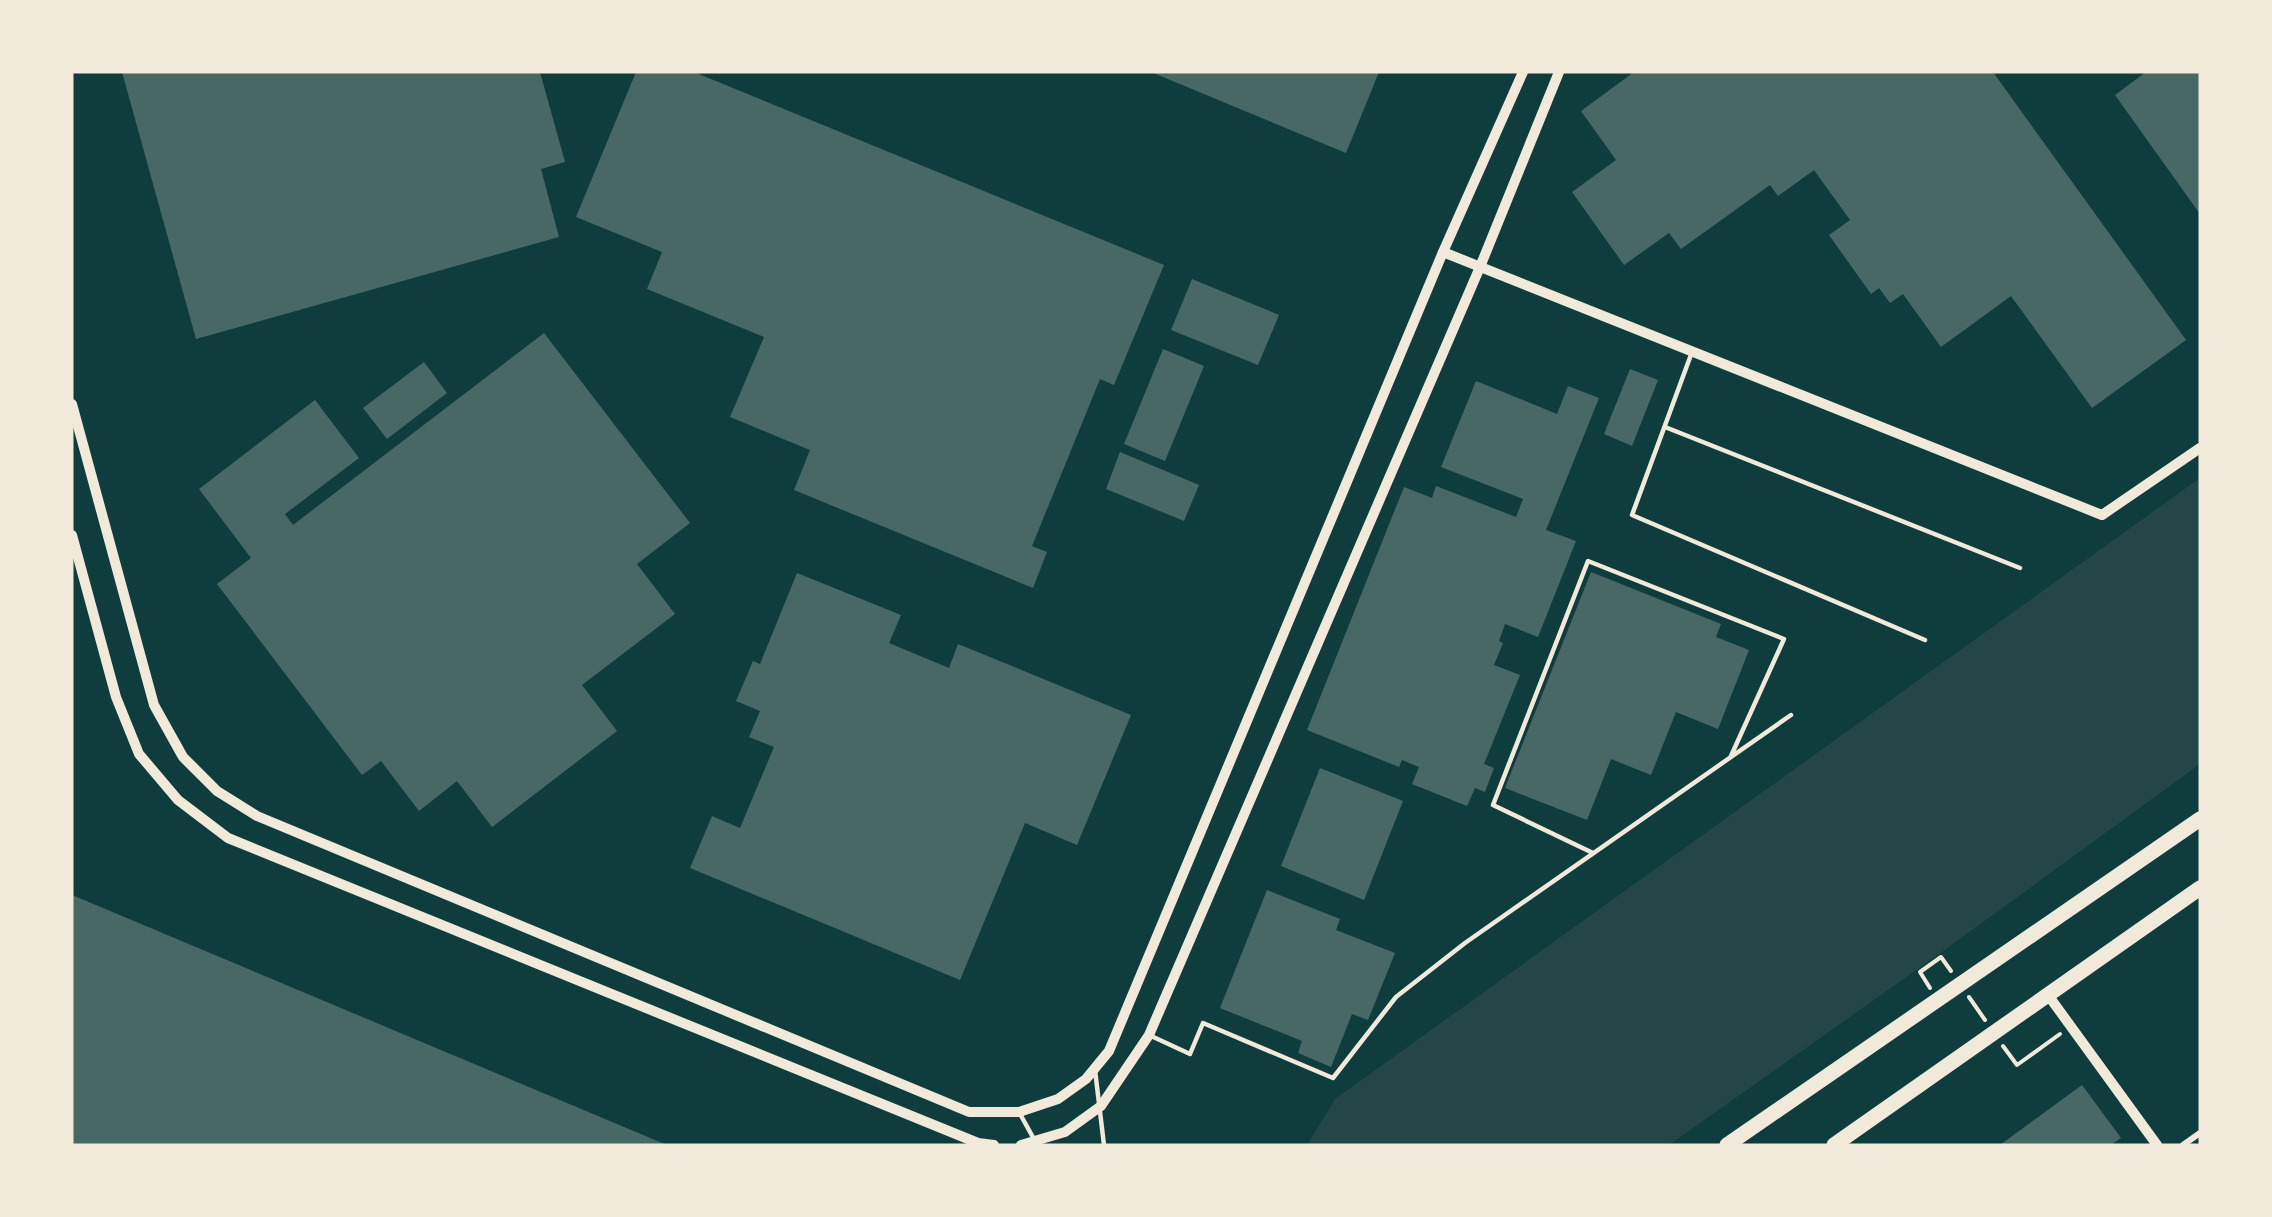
<svg xmlns="http://www.w3.org/2000/svg" width="2272" height="1217" viewBox="0 0 2272 1217" font-family="Merriweather,serif">
<style>
.green{fill:#244646}
.building{fill:#486865}
.lines{fill:none;stroke-linecap:round;stroke-linejoin:round}
.path{stroke:#f1e9da;stroke-width:4}
.service{stroke:#f1e9da;stroke-width:4.5}
.minor{stroke:#f1e9da;stroke-width:6}
.tertiary{stroke:#f1e9da;stroke-width:10}
.trunk{stroke:#f1e9da;stroke-width:15}
</style>
<rect width="100%" height="100%" fill="#0f3d3e"/>
<polygon class="green" points="2200,478 2200,764 1946,949 1669,1145 1307,1145 1335,1099"/>
<g class="building">
<polygon points="122,72 540,72 565,162 541,169 559,237 196,339"/>
<polygon points="636,72 694,72 1164,265 1114,385 1100,379 1032,546 1047,552 1033,588 794,490 810,450 730,417 764,337 647,289 662,252 576,217"/>
<polygon points="1151,72 1379,72 1346,153"/>
<polygon points="1634,72 1993,72 2186,340 2092,408 2011,296 1941,347 1903,294 1890,303 1879,288 1871,294 1829,235 1850,220 1814,170 1778,196 1770,185 1681,249 1669,233 1624,265 1572,192 1616,160 1581,111"/>
<polygon points="2146,72 2200,72 2200,214 2115,95"/>
<polygon points="1192,279 1279,315 1258,365 1171,330"/>
<polygon points="544,333 690,523 637,564 675,614 582,685 617,731 492,827 457,781 419,811 381,761 362,775 217,584 251,558 199,489 315,400 359,458 285,514 293,525"/>
<polygon points="1163,349 1204,366 1165,461 1124,444"/>
<polygon points="424,362 447,393 387,439 363,408"/>
<polygon points="1630,369 1658,380 1632,446 1604,434"/>
<polygon points="1476,381 1557,414 1568,386 1599,398 1546,530 1576,541 1538,637 1505,624 1499,641 1503,643 1494,665 1520,675 1484,764 1494,768 1485,792 1475,788 1467,806 1412,784 1419,767 1402,760 1399,767 1307,730 1404,487 1432,498 1436,486 1516,517 1523,499 1441,467"/>
<polygon points="1120,452 1199,485 1184,521 1106,489"/>
<polygon points="1591,572 1721,624 1716,637 1749,650 1718,729 1676,712 1651,775 1611,759 1587,820 1505,788"/>
<polygon points="797,573 901,615 889,643 949,668 958,644 1131,715 1077,845 1025,823 960,980 690,868 712,816 740,828 774,747 749,737 760,711 736,701 753,661 760,664"/>
<polygon points="1320,768 1403,801 1364,900 1281,866"/>
<polygon points="1267,890 1340,919 1336,930 1395,953 1368,1020 1352,1014 1331,1067 1298,1053 1302,1041 1220,1008"/>
<polygon points="72,895 667,1145 72,1145"/>
<polygon points="2082,1085 2121,1138 2111,1145 2000,1145"/>
</g>
<g class="lines">
<g class="path">
<polyline points="1930,988 1920,972 1941,957 1951,971"/>
<polyline points="1969,997 1985,1020"/>
<polyline points="2003,1046 2017,1065 2060,1034"/>
</g>
<g class="service">
<polyline points="1692,352 1632,515 1925,640"/>
<polyline points="1665,427 2020,568"/>
<polyline points="1593,853 1493,805 1588,561 1784,639 1731,756"/>
<polyline points="1149,1035 1190,1054 1203,1023 1333,1078 1396,997 1465,943 1791,715"/>
<polyline points="1095,1070 1104,1145"/>
<polyline points="1019,1112 1035,1141"/>
</g>
<polyline class="minor" points="2183,1145 2200,1133"/>
<g class="tertiary">
<polyline points="1443,252 2102,515 2200,448"/>
<polyline points="72,404 154,705 183,757 217,791 257,816 969,1112 1019,1112 1058,1099 1086,1079 1109,1051 1443,252 1523,72"/>
<polyline points="72,535 116,697 139,754 178,800 228,838 978,1143 994,1145"/>
<polyline points="2048,995 2157,1145"/>
<polyline points="1021,1145 1065,1132 1101,1106 1149,1035 1480,267 1559,72"/>
</g>
<g class="trunk">
<polyline points="1727,1145 2200,819"/>
<polyline points="1834,1145 2200,888"/>
</g>
</g>
<rect width="2272" height="1217" fill="none" stroke="#f1e9da" stroke-width="147"/>
</svg>
